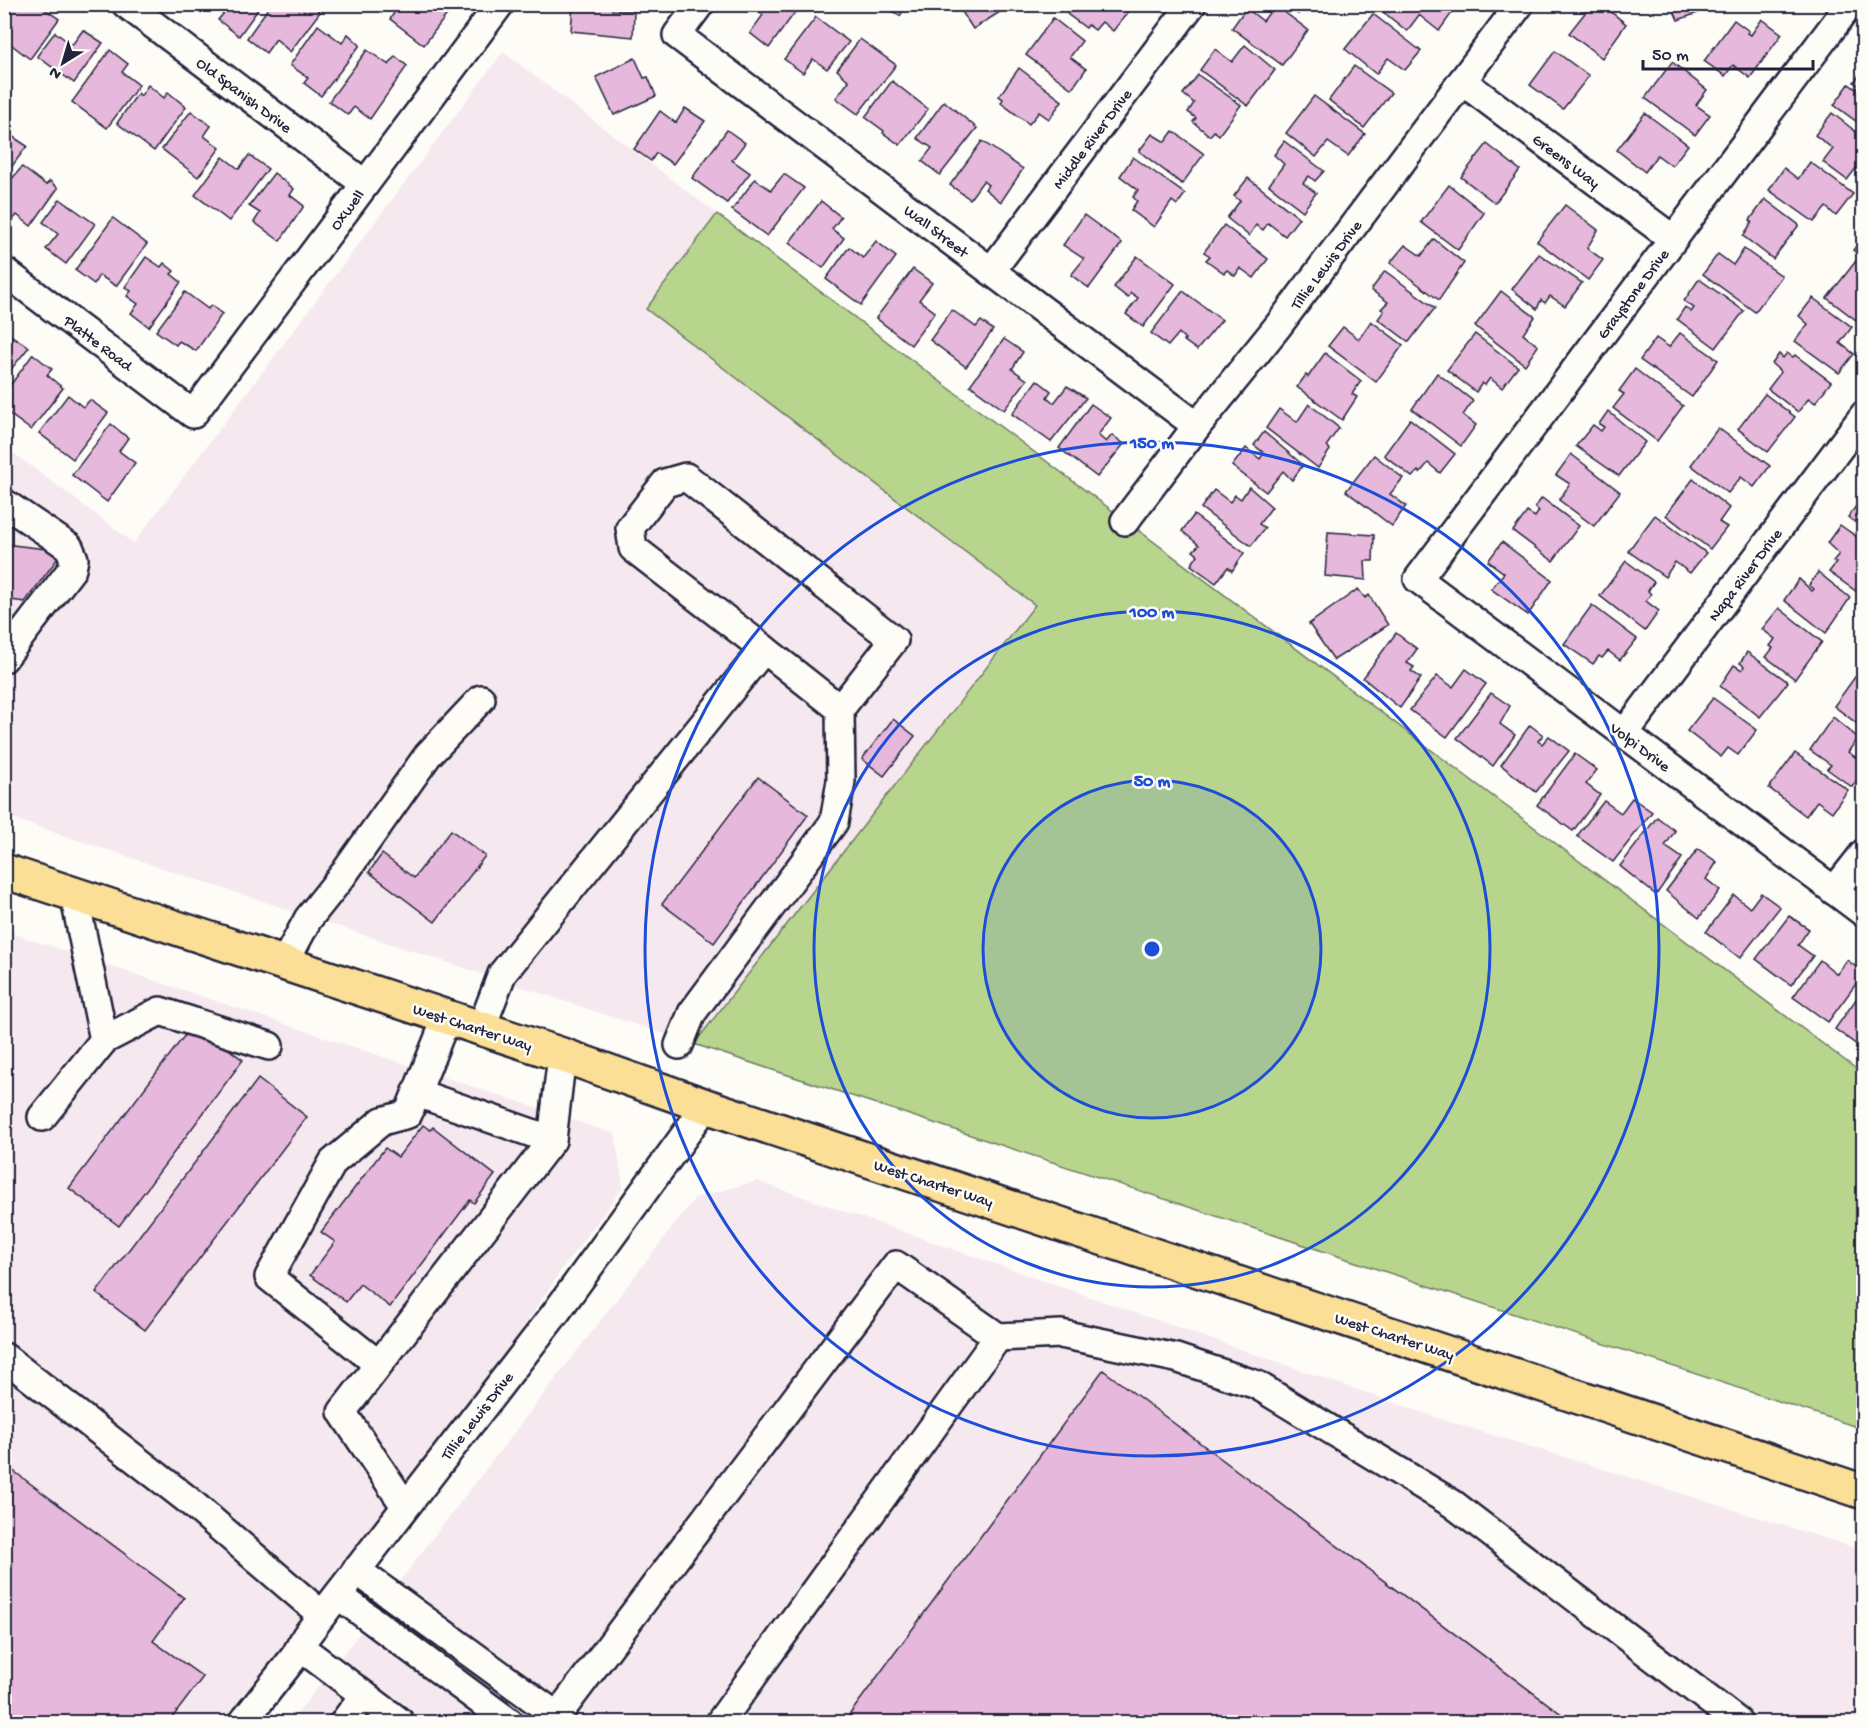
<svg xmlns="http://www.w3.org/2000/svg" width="1868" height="1727" viewBox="0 0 1868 1727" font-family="'Gochi Hand',sans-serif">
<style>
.built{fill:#f6e8ef}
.green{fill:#b8d58e;stroke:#6d7c64;stroke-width:1.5}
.building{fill:#e6b8db;stroke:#22223b;stroke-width:1.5}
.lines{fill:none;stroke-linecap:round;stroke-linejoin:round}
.minor-casing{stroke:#22223b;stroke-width:32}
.highway-casing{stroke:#22223b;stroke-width:38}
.minor{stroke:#fdfcf7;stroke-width:27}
.highway{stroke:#fbdf96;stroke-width:33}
.ring{fill:none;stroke:#1d4ed8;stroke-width:3}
.labels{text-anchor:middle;stroke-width:5;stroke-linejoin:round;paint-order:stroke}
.street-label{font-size:16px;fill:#22223b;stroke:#fdfcf7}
.centre{fill:#1d4ed8;stroke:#fdfcf7;stroke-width:3}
.ring-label{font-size:18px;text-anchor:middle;font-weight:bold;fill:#1d4ed8;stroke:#fdfcf7;stroke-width:5;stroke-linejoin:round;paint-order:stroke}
</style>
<rect width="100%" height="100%" fill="#fdfcf7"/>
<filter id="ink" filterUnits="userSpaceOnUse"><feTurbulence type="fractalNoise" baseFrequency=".0167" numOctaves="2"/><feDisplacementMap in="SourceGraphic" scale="12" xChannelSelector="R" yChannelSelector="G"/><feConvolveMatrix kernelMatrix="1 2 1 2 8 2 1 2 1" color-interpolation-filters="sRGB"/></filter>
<g filter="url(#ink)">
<g class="built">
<polygon points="503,52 717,214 646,309 1035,605 694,1044 5,816 4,446 134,543"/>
<polygon points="5,931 615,1134 623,1187 562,1269 405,1506 234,1722 5,1722"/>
<polygon points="757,1181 1438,1418 1863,1550 1863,1722 291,1722 695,1198"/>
</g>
<polygon class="green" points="717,214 1863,1074 1863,1429 694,1044 1035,605 646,309"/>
<g class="building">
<polygon points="11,4 44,4 42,7 59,19 30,59 4,39 4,13"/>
<polygon points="211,4 262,4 239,36 218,20 224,13"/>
<polygon points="271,4 310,4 320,12 290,52 276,39 266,53 247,38"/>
<polygon points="400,4 455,4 424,45 390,19"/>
<polygon points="573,4 612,4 612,10 634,11 633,37 571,31"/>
<polygon points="749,4 801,4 769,48 750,33 763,15"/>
<polygon points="881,4 907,4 900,16"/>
<polygon points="957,4 995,4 1000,12 973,29"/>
<polygon points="1067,4 1118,4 1128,12 1113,31 1102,22 1095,30 1088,25 1086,28 1067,14 1070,10 1065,6"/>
<polygon points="1286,4 1305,4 1298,14"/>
<polygon points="1379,4 1446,4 1454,10 1439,31 1419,15 1407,31 1377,7"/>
<polygon points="1592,4 1601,4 1626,24 1602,58 1569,33"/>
<polygon points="1671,4 1716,4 1717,6 1678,20"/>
<polygon points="1275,5 1308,30 1282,65 1232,28 1246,8 1263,21"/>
<polygon points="1373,14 1421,51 1405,70 1388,58 1376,74 1345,49"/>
<polygon points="816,17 849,42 827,69 813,59 803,73 784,59"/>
<polygon points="1053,18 1082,41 1070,57 1086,69 1072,89 1026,55"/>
<polygon points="1762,19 1782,34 1750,78 1733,65 1725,76 1704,61 1734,20 1749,31 1747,33 1751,35"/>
<polygon points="318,25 342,43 348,34 360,45 321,96 304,83 308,78 290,65"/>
<polygon points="83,30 103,43 74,83 37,56 55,32 72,45"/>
<polygon points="860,39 896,65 858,114 836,98 849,81 837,70"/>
<polygon points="1245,45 1275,70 1248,106 1200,70 1215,49 1232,62"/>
<polygon points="110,50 128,64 122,72 139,85 107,128 72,102"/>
<polygon points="367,50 389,65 395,56 407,66 370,119 354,107 348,115 329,101"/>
<polygon points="1555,51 1589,76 1563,109 1530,85"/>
<polygon points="635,58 644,78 648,77 656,96 614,115 596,77"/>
<polygon points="1672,62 1707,90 1696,105 1710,115 1695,135 1645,98"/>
<polygon points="1354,66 1391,93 1364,128 1329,100"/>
<polygon points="1019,68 1062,101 1049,119 1039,112 1029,124 1001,103 1003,99 999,96"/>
<polygon points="1864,69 1864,127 1834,105 1849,84 1856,89 1859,86 1854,82"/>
<polygon points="1198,75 1241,105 1219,135 1214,131 1210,136 1193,122 1196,118 1188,112 1194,103 1183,94"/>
<polygon points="892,81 928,109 900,145 883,133 884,131 865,117"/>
<polygon points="148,85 164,98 168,92 186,107 154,151 117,123 138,93 141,96"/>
<polygon points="1314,96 1365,134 1348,156 1328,142 1316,157 1286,133"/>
<polygon points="944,101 977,128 940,175 922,161 932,148 917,138"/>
<polygon points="685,108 705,121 673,164 656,153 651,161 634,149 660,111 676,123"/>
<polygon points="191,111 211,126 204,136 220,148 198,177 162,149"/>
<polygon points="1645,113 1688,145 1672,166 1657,155 1645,172 1617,150"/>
<polygon points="1832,113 1864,138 1864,158 1847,180 1823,162 1833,149 1815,135"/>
<polygon points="727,130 745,143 732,160 750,173 727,203 692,178"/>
<polygon points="4,131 27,146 4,177"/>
<polygon points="1173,131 1204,154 1182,184 1139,151 1152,134 1165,142"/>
<polygon points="982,141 1023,169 1001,202 985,189 988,185 983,181 970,199 950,185"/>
<polygon points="1284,141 1324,171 1315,181 1309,176 1303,183 1316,193 1303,211 1269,185 1284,164 1274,155"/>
<polygon points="1487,144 1520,170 1495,203 1461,177"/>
<polygon points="249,155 268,169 229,221 195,195 223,157 239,169"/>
<polygon points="1133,157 1185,194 1177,205 1172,201 1154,227 1131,210 1137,201 1133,197 1138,190 1120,176"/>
<polygon points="1810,162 1853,194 1836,216 1826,207 1814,222 1769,190 1784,168 1798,179"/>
<polygon points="22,167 46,185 50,181 58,188 31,226 17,215 12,221 4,215 4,188"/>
<polygon points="274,173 294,189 290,195 304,206 280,241 254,222 260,213 249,206"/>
<polygon points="784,174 804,188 767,236 732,210 755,179 771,190"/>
<polygon points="1248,178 1299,218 1285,236 1268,223 1263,230 1256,225 1249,236 1227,218 1240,201 1234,196"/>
<polygon points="1449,185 1484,213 1458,250 1421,222"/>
<polygon points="60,199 95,224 66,264 46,249 58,234 43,222"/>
<polygon points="1765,199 1799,225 1773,259 1743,236 1752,222 1750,220"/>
<polygon points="821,201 841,217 832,229 844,238 823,268 789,243"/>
<polygon points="1565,205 1598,230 1587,248 1603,260 1588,280 1537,241"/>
<polygon points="1084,215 1122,243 1089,288 1071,275 1084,259 1063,245"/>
<polygon points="113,218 147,244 116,286 99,275 94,284 75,270"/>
<polygon points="1224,225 1268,259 1254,278 1240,268 1235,276 1227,270 1224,273 1206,260 1210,256 1204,252"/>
<polygon points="1864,236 1864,258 1853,250"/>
<polygon points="1434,239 1464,263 1439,300 1390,263 1405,245 1421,256"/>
<polygon points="876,241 896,257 861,305 826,279 849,247 863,258"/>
<polygon points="1744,249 1782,276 1755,312 1703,274 1718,254 1733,265"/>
<polygon points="1539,254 1582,283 1565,306 1550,296 1545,303 1541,300 1537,309 1512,289"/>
<polygon points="1137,256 1175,284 1143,327 1126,314 1138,298 1131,293 1128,298 1114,287"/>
<polygon points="146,257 161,267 164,263 174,271 171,274 181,282 149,327 131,313 138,304 127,296 131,291 125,287"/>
<polygon points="1856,261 1864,266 1864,310 1856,320 1827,298"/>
<polygon points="913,269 932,283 919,300 935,312 911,345 876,318"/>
<polygon points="1385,271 1435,308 1409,342 1378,319 1384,311 1381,309 1388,302 1371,290"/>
<polygon points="1699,279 1744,311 1716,348 1677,319 1685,307 1691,312 1694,308 1684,301"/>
<polygon points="1183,291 1222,320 1197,350 1183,340 1185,339 1179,333 1168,346 1151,333"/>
<polygon points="1501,291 1535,317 1523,334 1538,346 1525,365 1475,326"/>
<polygon points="185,292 208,309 211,305 222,314 196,351 179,341 176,345 156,331"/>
<polygon points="1813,298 1852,327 1840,343 1854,354 1839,373 1795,341 1808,324 1799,316"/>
<polygon points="952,310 976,327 981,321 993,330 966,367 930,340"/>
<polygon points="1371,321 1403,345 1376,382 1328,346 1343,327 1359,339"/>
<polygon points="1680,333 1718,360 1692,397 1640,360 1656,338 1669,347"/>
<polygon points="1475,334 1518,367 1502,388 1490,378 1485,385 1482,383 1476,392 1447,370"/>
<polygon points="10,335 29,347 4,378 4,343"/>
<polygon points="1004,339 1023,352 1012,369 1027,380 1004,410 970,385"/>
<polygon points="1325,353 1361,381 1352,394 1357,397 1342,420 1297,387 1306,375 1308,377"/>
<polygon points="1787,353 1793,357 1795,355 1831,382 1815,403 1809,398 1798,412 1768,389 1781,372 1772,364 1779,354 1783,358"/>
<polygon points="33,354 52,369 47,375 63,388 31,430 4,410 4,394"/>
<polygon points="1635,369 1683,406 1657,441 1613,408 1624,394 1619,391"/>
<polygon points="1437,373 1473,401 1463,415 1476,425 1461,446 1412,409"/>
<polygon points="1037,380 1051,391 1047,397 1054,403 1067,386 1086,398 1051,442 1012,414"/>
<polygon points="1765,394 1795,417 1768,452 1738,429"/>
<polygon points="68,395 83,407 90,400 108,413 73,459 39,433"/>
<polygon points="1091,404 1111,418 1098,435 1106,442 1112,435 1124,444 1097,477 1059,448"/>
<polygon points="1309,404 1339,428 1327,445 1330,450 1318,468 1266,428 1279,409 1297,422"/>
<polygon points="1608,411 1645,442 1619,476 1576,446 1593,425 1601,431 1604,427 1599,424"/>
<polygon points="1410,419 1455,454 1440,473 1428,463 1420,473 1418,471 1412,477 1384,455"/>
<polygon points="111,424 128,438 119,451 135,463 107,502 72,475"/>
<polygon points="1718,428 1770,466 1754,487 1741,477 1728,493 1691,465"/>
<polygon points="1264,432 1303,465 1292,480 1283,471 1266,492 1232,466 1246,448 1260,459 1264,453 1254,445"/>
<polygon points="1571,454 1620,492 1594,526 1559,500 1570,484 1556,475"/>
<polygon points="1374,455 1403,478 1390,494 1406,506 1392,526 1346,491"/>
<polygon points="1693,479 1729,508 1719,522 1727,527 1710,549 1666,515"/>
<polygon points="1249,487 1272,507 1259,524 1265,528 1251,546 1201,508 1214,490 1230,502 1235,495 1241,499"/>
<polygon points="1542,498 1579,526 1553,561 1513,531 1527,512 1535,517 1539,511 1535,507"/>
<polygon points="1862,498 1864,500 1864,529 1848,517"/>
<polygon points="1194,515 1244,553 1232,571 1228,567 1216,583 1191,565 1198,555 1193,551 1199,545 1182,531"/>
<polygon points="1655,515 1706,553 1690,573 1675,562 1665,577 1628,551"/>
<polygon points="1840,525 1864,542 1864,589 1860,594 1829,572 1836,563 1833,561 1839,554 1827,543"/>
<polygon points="1328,532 1374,535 1373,561 1365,561 1366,580 1325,576"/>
<polygon points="1502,542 1552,580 1528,615 1491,589 1504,573 1488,561"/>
<polygon points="4,544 46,549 58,558 25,602 4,599"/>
<polygon points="1626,561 1654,582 1648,591 1651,594 1646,601 1659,611 1645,631 1600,596"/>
<polygon points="1818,572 1850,598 1826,633 1784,600 1799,579 1812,591 1814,589 1809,585"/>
<polygon points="1358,589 1365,598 1369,595 1388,625 1334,660 1309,624"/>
<polygon points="1592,605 1637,639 1620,660 1608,651 1602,658 1599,656 1593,664 1564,644"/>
<polygon points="1779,608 1822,642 1795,679 1766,657 1773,648 1770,646 1775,639 1762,629"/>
<polygon points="1396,633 1417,649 1407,663 1414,667 1411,671 1421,678 1400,708 1363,678"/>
<polygon points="1747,652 1788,682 1760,717 1720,686 1734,665 1742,670 1744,666 1740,663"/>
<polygon points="1466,669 1486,684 1447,737 1410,710 1437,676 1453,687"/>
<polygon points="1860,670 1864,673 1864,729 1834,706"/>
<polygon points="1491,693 1510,706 1500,724 1515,735 1493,766 1457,738"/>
<polygon points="1713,698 1757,730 1738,755 1728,748 1721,757 1687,731"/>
<polygon points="1833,717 1858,738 1848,752 1864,763 1864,771 1852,787 1827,769 1831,765 1810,750"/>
<polygon points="893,719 915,736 884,776 862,759"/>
<polygon points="1530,725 1543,735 1538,741 1542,744 1549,736 1569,751 1536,792 1501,765"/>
<polygon points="1795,753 1848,790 1832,812 1817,801 1806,816 1769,788"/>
<polygon points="1575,754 1597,770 1586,784 1600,795 1573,831 1537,805"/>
<polygon points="758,777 808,815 714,943 662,904"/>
<polygon points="1632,798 1652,812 1613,862 1577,836 1604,801 1621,813"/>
<polygon points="1657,817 1675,831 1665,846 1682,858 1656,895 1620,866"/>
<polygon points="451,830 485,856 435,922 369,872 382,854 414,878"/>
<polygon points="1698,849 1717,862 1706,879 1720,890 1699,918 1666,891"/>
<polygon points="1761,893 1780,907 1740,958 1706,932 1734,895 1750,908"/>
<polygon points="1789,916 1809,929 1798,945 1813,956 1791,985 1756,959"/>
<polygon points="1820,960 1837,974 1847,960 1864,973 1828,1022 1793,997"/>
<polygon points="1864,988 1864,1050 1835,1029"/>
<polygon points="194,1023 243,1060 119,1226 69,1188"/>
<polygon points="258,1079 307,1117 145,1330 96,1293"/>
<polygon points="423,1125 430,1130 433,1127 495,1175 474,1203 470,1200 390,1307 360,1284 346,1302 310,1275 335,1242 321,1232 385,1148 398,1157"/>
<polygon points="1103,1370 1572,1722 844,1722"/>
<polygon points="4,1464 184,1598 153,1641 203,1677 169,1722 4,1722"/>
</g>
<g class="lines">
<g class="minor-casing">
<g id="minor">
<polyline points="126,4 365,184"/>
<polyline points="700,4 677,35 1197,426"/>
<polyline points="1847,8 1418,579 1864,913"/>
<polyline points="1462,81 1673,239"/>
<polyline points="4,271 193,414 500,4"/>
<polyline points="991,271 1192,4"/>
<polyline points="4,503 69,547 74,559 72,569 4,658"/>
<polyline points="1125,521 1197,426 1278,326 1520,4"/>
<polyline points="764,649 840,709"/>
<polyline points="1624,734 1864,415"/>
<polyline points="1834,891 1864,853"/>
<polyline points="284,964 308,919 343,875 428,755 481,699"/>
<polyline points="481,1029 502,974 764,649 633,548 630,528 665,483 686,477 894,640 840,709 841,781 834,822 692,1013 679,1045"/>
<polyline points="104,1040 160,1011 269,1046"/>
<polyline points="417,1093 552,1140"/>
<polyline points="42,1117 104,1040 74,894"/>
<polyline points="998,1337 1061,1334 1176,1358 1257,1385 1453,1504 1738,1722"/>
<polyline points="4,1357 188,1500 322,1615"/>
<polyline points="378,1364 269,1277 333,1162 382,1121 408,1114 447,1017"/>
<polyline points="405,1506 342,1412 552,1140 562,1055"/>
<polyline points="356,1570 557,1716 896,1265 998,1337 720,1722"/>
<polyline points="338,1595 509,1722"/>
<polyline points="300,1647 400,1722"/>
<polyline points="243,1722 295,1656 306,1636 557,1311 706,1106"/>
<polyline points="344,1722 364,1695"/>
</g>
</g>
<g class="highway-casing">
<polyline id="highway" points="4,871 562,1055 706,1106 1864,1492"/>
</g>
<use href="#minor" class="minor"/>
<use href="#highway" class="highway"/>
</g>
</g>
<circle cx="1152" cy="949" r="169" fill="#1d4ed8" fill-opacity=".12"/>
<g class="ring">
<circle cx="1152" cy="949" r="169"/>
<circle cx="1152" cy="949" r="338"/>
<circle cx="1152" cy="949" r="507"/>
</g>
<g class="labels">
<g class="street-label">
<text transform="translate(245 94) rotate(37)" y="6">Old Spanish Drive</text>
<text transform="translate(1091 138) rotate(-53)" y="6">Middle River Drive</text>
<text transform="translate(1567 160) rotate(37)" y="6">Greens Way</text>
<text transform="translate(346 209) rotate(-53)" y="6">Oxwell</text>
<text transform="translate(937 230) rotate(37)" y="6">Wall Street</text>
<text transform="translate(1325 264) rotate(-53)" y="6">Tillie Lewis Drive</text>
<text transform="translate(1632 293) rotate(-53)" y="6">Graystone Drive</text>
<text transform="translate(99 342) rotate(37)" y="6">Platte Road</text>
<text transform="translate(1744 574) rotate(-53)" y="6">Napa River Drive</text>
<text transform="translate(1641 746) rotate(37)" y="6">Volpi Drive</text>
<text transform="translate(473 1026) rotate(18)" y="6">West Charter Way</text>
<text transform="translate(934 1182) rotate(18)" y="6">West Charter Way</text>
<text transform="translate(1395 1335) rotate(18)" y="6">West Charter Way</text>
<text transform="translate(476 1415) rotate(-52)" y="6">Tillie Lewis Drive</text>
</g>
</g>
<circle cx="1152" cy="949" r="9" class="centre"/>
<g class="ring-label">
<text x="1152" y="448">150 m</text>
<text x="1152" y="617">100 m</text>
<text x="1152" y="786">50 m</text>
</g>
<rect width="1868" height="1727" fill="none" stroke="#fdfcf7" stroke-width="24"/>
<rect x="12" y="12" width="1844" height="1703" fill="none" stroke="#22223b" stroke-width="2" filter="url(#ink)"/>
<g transform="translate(63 63) rotate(217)" stroke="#fdfcf7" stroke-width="4.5" paint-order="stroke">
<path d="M0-4.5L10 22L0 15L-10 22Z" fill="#22223b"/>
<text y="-9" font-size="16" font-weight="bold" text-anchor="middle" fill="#22223b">N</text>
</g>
<path d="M1643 60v9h170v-9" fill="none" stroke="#22223b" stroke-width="3"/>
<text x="1652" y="60" font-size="18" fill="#22223b" stroke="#fdfcf7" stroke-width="4.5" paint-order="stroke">50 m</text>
</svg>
